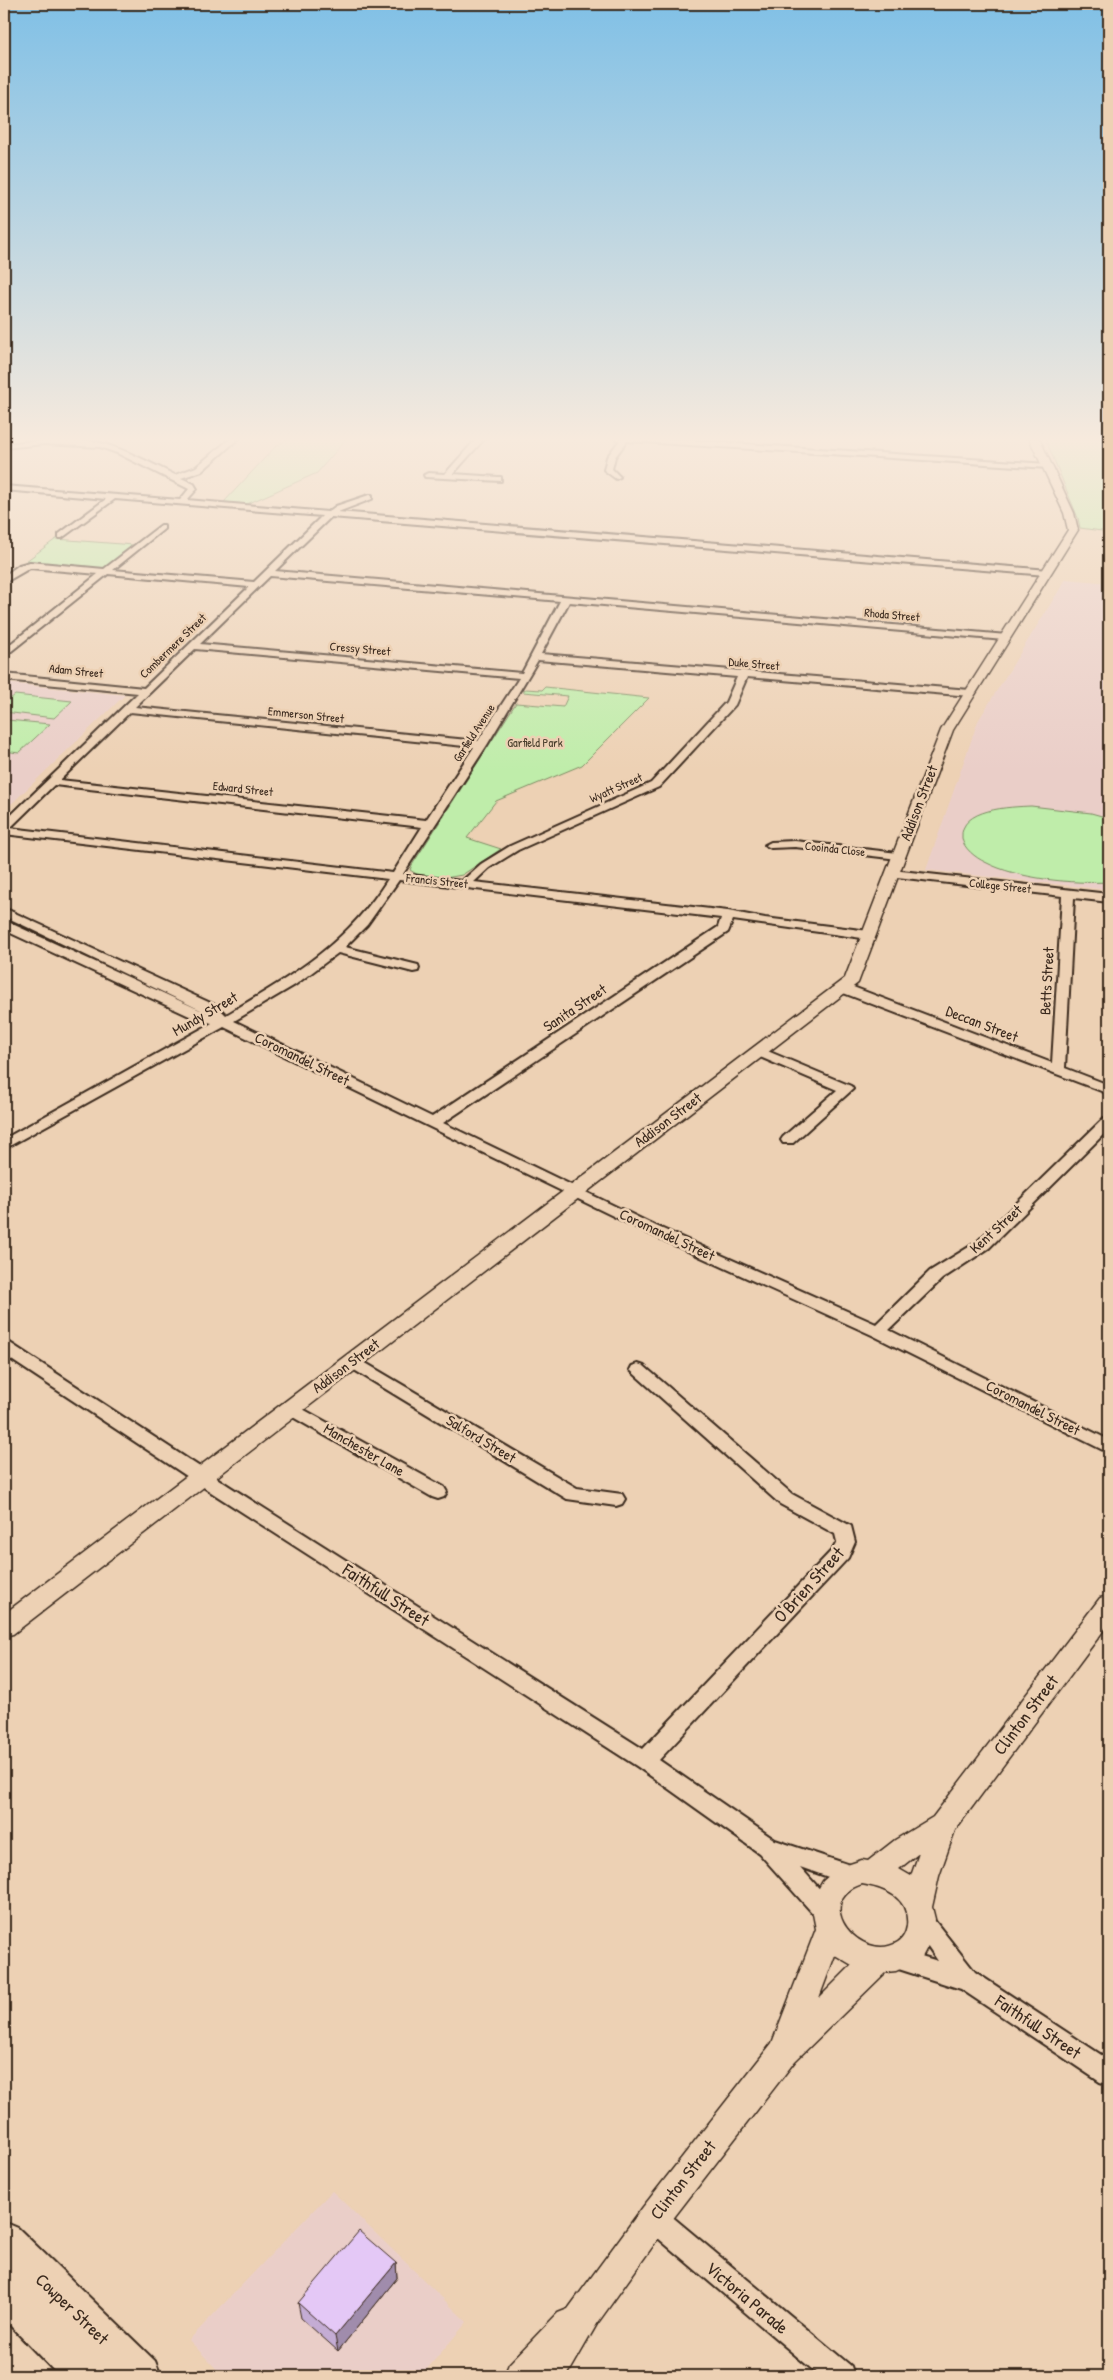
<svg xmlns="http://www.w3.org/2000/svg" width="1113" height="2380" viewBox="0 0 1113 2380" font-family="'Patrick Hand',sans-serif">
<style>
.built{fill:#eacec8}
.green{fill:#bfedaa;stroke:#7d8c64}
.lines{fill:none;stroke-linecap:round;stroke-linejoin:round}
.minor-casing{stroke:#3b2a1e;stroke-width:4}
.tertiary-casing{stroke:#3b2a1e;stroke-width:3}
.primary-casing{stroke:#3b2a1e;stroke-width:4}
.minor{fill:#edd1b4;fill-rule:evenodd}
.tertiary{fill:#edd1b4;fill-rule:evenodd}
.primary{fill:#edd1b4;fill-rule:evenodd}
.wall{fill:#c4acd4;stroke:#3b2a1e}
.shaded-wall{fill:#a08cac;stroke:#3b2a1e}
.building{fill:#e4c8f6;stroke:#3b2a1e}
.labels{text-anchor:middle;stroke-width:5;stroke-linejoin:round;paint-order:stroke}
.far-street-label{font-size:12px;fill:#3b2a1e;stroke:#edd1b4}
.far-park-label{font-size:12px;fill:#483e2c;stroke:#edd1b4}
.street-label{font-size:15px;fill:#3b2a1e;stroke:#edd1b4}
.near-street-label{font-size:18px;fill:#3b2a1e;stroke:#edd1b4}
</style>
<rect width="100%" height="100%" fill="#edd1b4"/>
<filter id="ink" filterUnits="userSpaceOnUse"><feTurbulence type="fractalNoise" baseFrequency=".02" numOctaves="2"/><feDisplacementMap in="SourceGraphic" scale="10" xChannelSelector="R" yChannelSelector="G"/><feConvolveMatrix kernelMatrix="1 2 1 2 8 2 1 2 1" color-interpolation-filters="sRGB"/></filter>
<g filter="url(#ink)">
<g class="built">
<polygon points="1066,579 1109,583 1109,890 926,870 978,721"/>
<polygon points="4,683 125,695 4,811"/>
<polygon points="332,2191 467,2322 421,2376 223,2376 189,2340"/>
</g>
<g class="green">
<polygon points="290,438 347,438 317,473 247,504 224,502 276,446"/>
<polygon points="1045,438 1109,438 1109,532 1080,528 1078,518"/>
<polygon points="56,539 134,545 109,566 102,569 22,564"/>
<polygon points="545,687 649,698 582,765 496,801 467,838 501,849 462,875 446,878 418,875 410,870 412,865 516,703 563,707 568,696 523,692 525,689 542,690"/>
<polygon points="15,695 72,701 54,718 4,712 4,704"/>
<polygon points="7,720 50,724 19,753 4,751 4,723"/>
<path d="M1031,806L1091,813L1109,818V882C1073,884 1017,879 985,862C976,858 963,848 962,838C959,808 1011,807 1031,806Z"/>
</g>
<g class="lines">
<g class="minor-casing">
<g id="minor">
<path d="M231,438H239L202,471L181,478L194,484L197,489L187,500L328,512L336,506L369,495H372V499L338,512L1049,570V574L1046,575L331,517L275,571L1007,635V639L1004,640L569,602L541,654L970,690L975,693L970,696L747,677L735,705L659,787L518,850L489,868L474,882L728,911L765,918L869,931L875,935L869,939L733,920L728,932L443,1123L656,1226L876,1324L930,1271L977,1242L1104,1118L1109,1117V1129L989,1248L942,1279L889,1330L1109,1440V1453L872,1335L646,1232L224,1027L4,1149V1139L212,1023L198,1020L4,930V921L8,922L211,1015L4,916V908L217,1006L226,1015C293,975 345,946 388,879L4,834V822L138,693L4,680V674L144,688L249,587L108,574L4,657V649L98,574L30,568L4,583V576L19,565L30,562L104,569L161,525H164V529L113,570L254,582L322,516L115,499L62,538H59V534L106,499L4,490V486L180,500L189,489L117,453L100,447L44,444L4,448V444C31,441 78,436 104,444C129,451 152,464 175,475L196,467ZM270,576L560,601L522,673L200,644ZM195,649L519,678L478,741L135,707ZM538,660L737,677L726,702L651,783L510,846L481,864L462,881L403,874L487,745ZM130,712L474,747L426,820L60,780ZM54,785L422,827L393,873L10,828ZM399,880L721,918L718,927L432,1117L234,1021L295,985L338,953L413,972L418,971L419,968L418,965L345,947L367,925Z"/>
<polygon points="477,438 485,438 453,474 498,477 501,477 501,481 425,477 424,475 428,473 445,474"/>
<polygon points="614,438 651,438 1048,464 1052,466 1048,468 627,441 615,457 612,469 620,477 616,479 604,470 607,457 620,440"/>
<polygon points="795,841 898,853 904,856 898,859 795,847 771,848 765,845 771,842"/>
<polygon points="892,870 1109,894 1109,902 1074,898 1065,1068 1109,1085 1109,1094 838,991 837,988 838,985 848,985 1052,1063 1062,896 888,876 886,874"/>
<polygon points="758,1047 851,1086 853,1089 793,1143 783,1143 781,1140 783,1137 837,1090 753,1054 751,1051"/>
<polygon points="4,1342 10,1343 229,1486 643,1749 833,1549 837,1542 835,1534 780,1504 630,1370 632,1366 638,1364 644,1366 792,1494 851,1526 855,1542 848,1558 659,1760 775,1840 859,1868 862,1875 859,1882 851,1885 800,1867 833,1904 836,1911 833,1918 825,1921 817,1918 759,1853 638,1767 217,1496 4,1355"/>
<polygon points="352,1355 577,1488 622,1494 625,1499 622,1504 616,1506 567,1499 346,1365 344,1361 346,1357"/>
<polygon points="290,1402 444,1487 447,1492 444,1497 438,1499 432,1497 284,1412 281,1408 284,1404"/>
<polygon points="923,1913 931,1916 975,1972 1109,2060 1109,2085 1100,2082 961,1989 886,1965 883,1958 886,1951 894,1948 938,1961 912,1923 915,1916"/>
<polygon points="654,2205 663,2209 851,2366 854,2376 820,2376 645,2227 641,2218 645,2209"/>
</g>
</g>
<g class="tertiary-casing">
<g id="tertiary">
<polygon points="1029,438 1039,438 1074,513 1078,530 953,730 858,983 13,1634 4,1636 4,1614 845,978 941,730 1068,530 1064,513"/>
<path d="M1109,1596V1623L955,1830L939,1876L932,1907L935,1919L933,1936L921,1959L896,1971L886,1972L795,2061L665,2229L597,2324L567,2376H504L509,2364L558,2313L568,2309L643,2207L772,2043L816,1929L812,1909L815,1895L823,1881L838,1868L862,1860L868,1861L895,1840L933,1817L1100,1598ZM919,1853L911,1876L899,1869ZM862,1884C885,1888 910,1897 907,1926C906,1932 904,1938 898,1942C862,1965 809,1901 862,1884ZM835,1955L852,1965L819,1998Z"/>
</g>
</g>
<g class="primary-casing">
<polygon id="primary" points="4,2222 18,2228 155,2361 161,2376 59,2376 4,2319"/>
</g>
<use href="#minor" class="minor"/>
<use href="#tertiary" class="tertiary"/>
<use href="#primary" class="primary"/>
</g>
<polygon class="wall" points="396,2263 397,2278 338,2351 301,2318 298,2303"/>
<polygon class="shaded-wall" points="396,2263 397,2278 338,2351 335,2336"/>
<polygon class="building" points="359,2231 396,2263 335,2336 298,2303"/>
</g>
<linearGradient id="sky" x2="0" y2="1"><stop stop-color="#80c0e6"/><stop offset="0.57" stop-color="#f7eadd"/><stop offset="1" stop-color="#f7eadd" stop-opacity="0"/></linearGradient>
<rect width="1113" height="771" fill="url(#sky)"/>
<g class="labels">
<g class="far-street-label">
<text transform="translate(892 615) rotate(5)" y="4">Rhoda Street</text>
<text transform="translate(173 646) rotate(-44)" y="4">Combermere Street</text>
<text transform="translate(360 649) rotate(5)" y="4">Cressy Street</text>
<text transform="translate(754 664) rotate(5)" y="4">Duke Street</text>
<text transform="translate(76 671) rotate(6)" y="4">Adam Street</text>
<text transform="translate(306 715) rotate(6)" y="4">Emmerson Street</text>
<text transform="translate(474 733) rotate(-57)" y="4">Garfield Avenue</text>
<text transform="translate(616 788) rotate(-24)" y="4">Wyatt Street</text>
<text transform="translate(243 789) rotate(6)" y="4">Edward Street</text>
<text transform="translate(835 849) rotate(6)" y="4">Cooinda Close</text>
<text transform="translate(437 881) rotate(6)" y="4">Francis Street</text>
<text transform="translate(1000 886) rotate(6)" y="4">College Street</text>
</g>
<g class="far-park-label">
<text x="535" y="747">Garfield Park</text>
</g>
<g class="street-label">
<text transform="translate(919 803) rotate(-69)" y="5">Addison Street</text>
<text transform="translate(1047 981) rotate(-87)" y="5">Betts Street</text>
<text transform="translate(575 1008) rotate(-34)" y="5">Sanita Street</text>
<text transform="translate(205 1014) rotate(-30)" y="5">Mundy Street</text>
<text transform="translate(982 1024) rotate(21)" y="5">Deccan Street</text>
<text transform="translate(302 1059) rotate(26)" y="5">Coromandel Street</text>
<text transform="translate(668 1120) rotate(-37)" y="5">Addison Street</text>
<text transform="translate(996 1229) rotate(-42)" y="5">Kent Street</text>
<text transform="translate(667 1235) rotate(25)" y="5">Coromandel Street</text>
<text transform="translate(346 1366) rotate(-37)" y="5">Addison Street</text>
<text transform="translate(1033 1408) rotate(27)" y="5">Coromandel Street</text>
<text transform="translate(481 1439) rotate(31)" y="5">Salford Street</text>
<text transform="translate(364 1450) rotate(30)" y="5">Manchester Lane</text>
</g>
<g class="near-street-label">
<text transform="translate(809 1585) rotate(-48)" y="6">O'Brien Street</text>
<text transform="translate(386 1595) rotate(33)" y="6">Faithfull Street</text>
<text transform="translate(1026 1715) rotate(-53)" y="6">Clinton Street</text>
<text transform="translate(1038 2027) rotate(34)" y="6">Faithfull Street</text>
<text transform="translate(683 2180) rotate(-52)" y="6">Clinton Street</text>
<text transform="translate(747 2298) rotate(40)" y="6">Victoria Parade</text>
<text transform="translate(72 2309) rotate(44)" y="6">Cowper Street</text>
</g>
</g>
<rect width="1113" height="2380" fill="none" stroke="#edd1b4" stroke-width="20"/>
<rect x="10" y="10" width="1093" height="2360" fill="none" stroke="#3b2a1e" stroke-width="2" filter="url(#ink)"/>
</svg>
